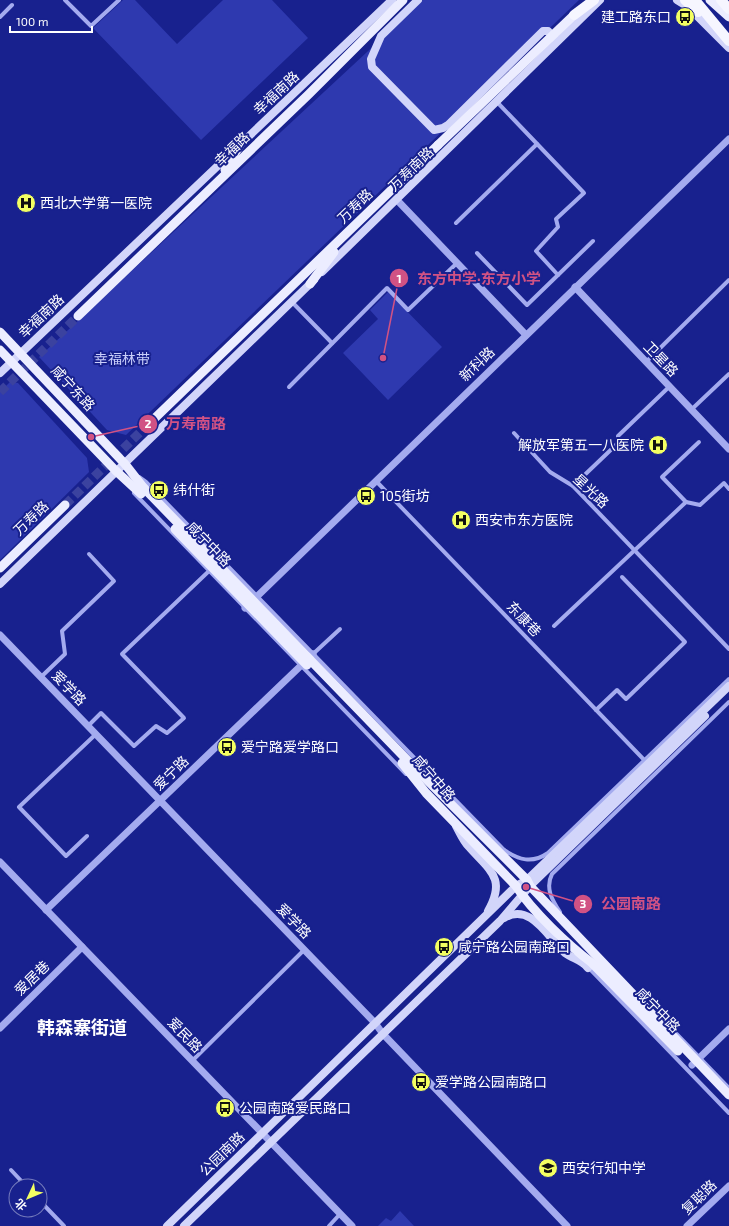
<svg xmlns="http://www.w3.org/2000/svg" width="729" height="1226" viewBox="0 0 729 1226" font-family="'Exo 2','Noto Sans SC',sans-serif">
<style>
.green{fill:#2e39af}
.lines{fill:none;stroke-linecap:round;stroke-linejoin:round}
.primary-tunnel{stroke:#3b429f;stroke-width:9;stroke-dasharray:9 4.5;stroke-linecap:butt}
.minor{stroke:#a4abef;stroke-width:4}
.tertiary{stroke:#a4abef;stroke-width:7}
.secondary{stroke:#d2d5fa;stroke-width:8}
.primary{stroke:#ecedff;stroke-width:9}
.trunk{stroke:#f6f6ff;stroke-width:10}
.primary-bridge{stroke:#ecedff;stroke-width:9}
.trunk-bridge{stroke:#f6f6ff;stroke-width:10}
.labels{text-anchor:middle;stroke-width:4;stroke-linejoin:round;paint-order:stroke}
.poi-label{font-size:14px;fill:#fff;stroke:#18218e;text-anchor:start}
.street-label{font-size:14px;fill:#fff;stroke:#18218e}
.park-label{font-size:14px;fill:#cacffb;stroke:#18218e}
.district-label{font-size:18px;font-weight:bold;fill:#fff;stroke:#18218e}
.leader{fill:none;stroke:#d15284;stroke-width:1.5}
.callout-dot{fill:#d15284;stroke:#18218e;stroke-width:1.5}
.mark-label{font-size:12px;text-anchor:middle;font-weight:bold;fill:#fff}
.callout-label{font-size:15px;text-anchor:middle;font-weight:bold;fill:#d15284;stroke:#18218e;stroke-width:4;stroke-linejoin:round;paint-order:stroke}
</style>
<rect width="100%" height="100%" fill="#18218e"/>
<g class="green">
<polygon points="123,0 135,0 177,44 223,0 272,0 308,38 201,140 93,28"/>
<polygon points="423,0 579,0 126,435 107,430 39,357"/>
<polygon points="388,292 442,347 388,400 343,353 378,319 370,310"/>
<polygon points="10,382 18,383 87,458 89,472 0,560 0,392"/>
<polygon points="400,1211 414,1226 378,1226 386,1218 391,1221"/>
</g>
<g class="lines">
<g class="primary-tunnel">
<polyline points="0,392 78,316"/>
<polyline points="65,505 155,418"/>
</g>
<g class="minor">
<polyline points="65,0 91,26 119,0"/>
<polyline points="0,17 12,5"/>
<polyline points="456,223 537,144"/>
<polyline points="477,253 527,305 558,275 536,251 558,227 556,219 584,193 497,102"/>
<polyline points="558,275 593,241"/>
<polyline points="292,302 332,343"/>
<polyline points="646,362 729,280"/>
<polyline points="289,387 387,288 408,310 457,263"/>
<polyline points="692,409 729,374"/>
<polyline points="514,433 550,472 573,486 729,649"/>
<polyline points="139,477 146,482 504,850 506,855"/>
<polyline points="376,481 648,764"/>
<polyline points="573,486 618,443 618,436 670,386"/>
<polyline points="134,493 406,774"/>
<polyline points="686,502 662,477 699,442"/>
<polyline points="554,626 686,502 700,505 724,483 729,489"/>
<polyline points="313,654 340,629"/>
<polyline points="41,677 65,654 62,631 114,581 89,554"/>
<polyline points="596,710 617,690 626,699 685,642 622,577"/>
<polyline points="88,726 101,713 134,746 156,726 167,733 184,718 122,654 209,571"/>
<polyline points="87,836 66,856 19,807 96,734"/>
<path d="M504,850C519,860 532,864 548,853L729,679"/>
<path d="M560,912C552,900 545,888 552,874L729,702"/>
<polyline points="588,967 729,1113"/>
<polyline points="664,1021 729,1088"/>
<polyline points="192,1061 304,950"/>
<polyline points="11,1170 26,1186"/>
<polyline points="40,1201 64,1226"/>
<polyline points="329,1226 340,1214"/>
</g>
<g class="tertiary">
<polyline points="397,200 526,335"/>
<polyline points="575,287 729,449"/>
<polyline points="245,608 729,139"/>
<polyline points="0,635 375,1023 383,1034 567,1226"/>
<polyline points="0,862 352,1226"/>
<polyline points="46,910 313,654"/>
<polyline points="0,1028 82,947"/>
<polyline points="692,1065 729,1029"/>
<polyline points="687,1226 729,1186"/>
</g>
<g class="secondary">
<polyline points="418,0 381,36 371,59 372,67 375,70 434,130 443,128 448,125 543,31 548,31 556,40"/>
<polyline points="677,0 690,8"/>
<polyline points="691,10 729,48"/>
<polyline points="322,272 600,0"/>
<polyline points="0,373 392,0"/>
<polyline points="0,584 314,280"/>
<path d="M456,826C460,833 463,841 469,847C489,870 507,878 488,911"/>
<path d="M504,918C531,902 548,938 565,953C573,959 582,960 588,968"/>
<polyline points="167,1226 516,886 527,880 729,686"/>
<polyline points="184,1226 500,921 530,886 705,716"/>
</g>
<g class="primary">
<polyline points="710,0 729,17"/>
<polyline points="225,170 240,145"/>
<polyline points="310,284 334,252"/>
<polyline points="78,316 309,94 403,0"/>
<polyline points="0,332 125,464 143,487 410,763 527,880 530,886 729,1095"/>
<polyline points="0,350 116,471 141,494"/>
<polyline points="155,418 438,145"/>
<polyline points="175,529 307,665"/>
<polyline points="0,568 65,505"/>
<path d="M402,763L426,793L516,886C532,911 568,945 592,963L678,1051"/>
</g>
<g class="trunk">
<polyline points="685,0 698,12"/>
<polyline points="695,0 729,41"/>
<polyline points="721,0 729,9"/>
</g>
<polyline class="primary-bridge" points="438,145 574,15"/>
<polyline class="trunk-bridge" points="574,15 594,0"/>
</g>
<defs>
<g id="bus-disc" transform="scale(1)"><circle r="9.5" fill="#f3ff62" stroke="#18218e"/><path d="M-5-6H5V4H4V6H2V4H-2V6H-4V4H-5ZM-3.5-4V0h7V-4ZM-3.5 1.2v1.5H-2V1.2ZM2 1.2v1.5H3.5V1.2Z" fill="#111"/></g>
<g id="hospital-disc" transform="scale(1)"><circle r="9.5" fill="#f3ff62" stroke="#18218e"/><path d="M-5-5h3v3.5h4V-5h3V5h-3V1.5h-4V5h-3Z" fill="#111"/></g>
<g id="school-disc" transform="scale(1)"><circle r="9.5" fill="#f3ff62" stroke="#18218e"/><path d="M0-5L7-2L0 1L-7-2ZM-4 1L0 2.5L4 1V4Q0 6-4 4Z" fill="#111"/></g>
</defs>
<g fill-rule="evenodd">
<use href="#bus-disc" x="685" y="17"/>
<use href="#hospital-disc" x="26" y="203"/>
<use href="#hospital-disc" x="658" y="445"/>
<use href="#bus-disc" x="159" y="490"/>
<use href="#bus-disc" x="366" y="496"/>
<use href="#hospital-disc" x="461" y="520"/>
<use href="#bus-disc" x="227" y="747"/>
<use href="#bus-disc" x="444" y="947"/>
<use href="#bus-disc" x="421" y="1082"/>
<use href="#bus-disc" x="225" y="1108"/>
<use href="#school-disc" x="548" y="1168"/>
</g>
<g class="labels">
<g class="poi-label">
<text x="671" y="22" text-anchor="end">建工路东口</text>
<text x="40" y="208">西北大学第一医院</text>
<text x="644" y="450" text-anchor="end">解放军第五一八医院</text>
<text x="173" y="495">纬什街</text>
<text x="380" y="501">105街坊</text>
<text x="475" y="525">西安市东方医院</text>
<text x="241" y="752">爱宁路爱学路口</text>
<text x="458" y="952">咸宁路公园南路口</text>
<text x="435" y="1087">爱学路公园南路口</text>
<text x="239" y="1113">公园南路爱民路口</text>
<text x="562" y="1173">西安行知中学</text>
</g>
<g class="street-label">
<text transform="translate(276 93) rotate(-43)" y="5">幸福南路</text>
<text transform="translate(232 149) rotate(-44)" y="5">幸福路</text>
<text transform="translate(411 169) rotate(-44)" y="5">万寿南路</text>
<text transform="translate(355 206) rotate(-44)" y="5">万寿路</text>
<text transform="translate(41 316) rotate(-43)" y="5">幸福南路</text>
<text transform="translate(661 359) rotate(46)" y="5">卫星路</text>
<text transform="translate(477 364) rotate(-44)" y="5">新科路</text>
<text transform="translate(73 388) rotate(47)" y="5">咸宁东路</text>
<text transform="translate(591 491) rotate(43)" y="5">星光路</text>
<text transform="translate(31 518) rotate(-44)" y="5">万寿路</text>
<text transform="translate(209 544) rotate(46)" y="5">咸宁中路</text>
<text transform="translate(524 619) rotate(46)" y="5">东康巷</text>
<text transform="translate(69 688) rotate(46)" y="5">爱学路</text>
<text transform="translate(171 773) rotate(-44)" y="5">爱宁路</text>
<text transform="translate(434 778) rotate(49)" y="5">咸宁中路</text>
<text transform="translate(294 921) rotate(46)" y="5">爱学路</text>
<text transform="translate(32 978) rotate(-44)" y="5">爱居巷</text>
<text transform="translate(658 1010) rotate(46)" y="5">咸宁中路</text>
<text transform="translate(185 1035) rotate(46)" y="5">爱民路</text>
<text transform="translate(222 1154) rotate(-44)" y="5">公园南路</text>
<text transform="translate(699 1197) rotate(-44)" y="5">复聪路</text>
</g>
<g class="park-label">
<text x="122" y="364">幸福林带</text>
</g>
<g class="district-label">
<text x="82" y="1034">韩森寨街道</text>
</g>
</g>
<path class="leader" d="M383 358L399 278M91 437L148 424M526 887L583 904"/>
<g class="callout-dot">
<circle cx="383" cy="358" r="4"/>
<circle cx="91" cy="437" r="4"/>
<circle cx="526" cy="887" r="4"/>
<circle cx="399" cy="278" r="10"/>
<circle cx="148" cy="424" r="10"/>
<circle cx="583" cy="904" r="10"/>
</g>
<g class="mark-label">
<text x="399" y="283">1</text>
<text x="148" y="428">2</text>
<text x="583" y="908">3</text>
</g>
<g class="callout-label">
<text x="479" y="284">东方中学·东方小学</text>
<text x="196" y="429">万寿南路</text>
<text x="631" y="909">公园南路</text>
</g>
<g transform="translate(28 1198) rotate(226)"><circle r="19" fill="#18218e" stroke="#747abb"/>
<path d="M0-3L7 15L0 10L-7 15Z" fill="#f3ff62"/>
<text y="-6" font-size="11" font-weight="bold" text-anchor="middle" fill="#ffffff">北</text>
</g>
<path d="M10 26v6h82v-6" fill="none" stroke="#ffffff" stroke-width="2"/>
<text x="16" y="26" font-size="12" fill="#ffffff" stroke="#18218e" stroke-width="3" paint-order="stroke">100 m</text>
</svg>
